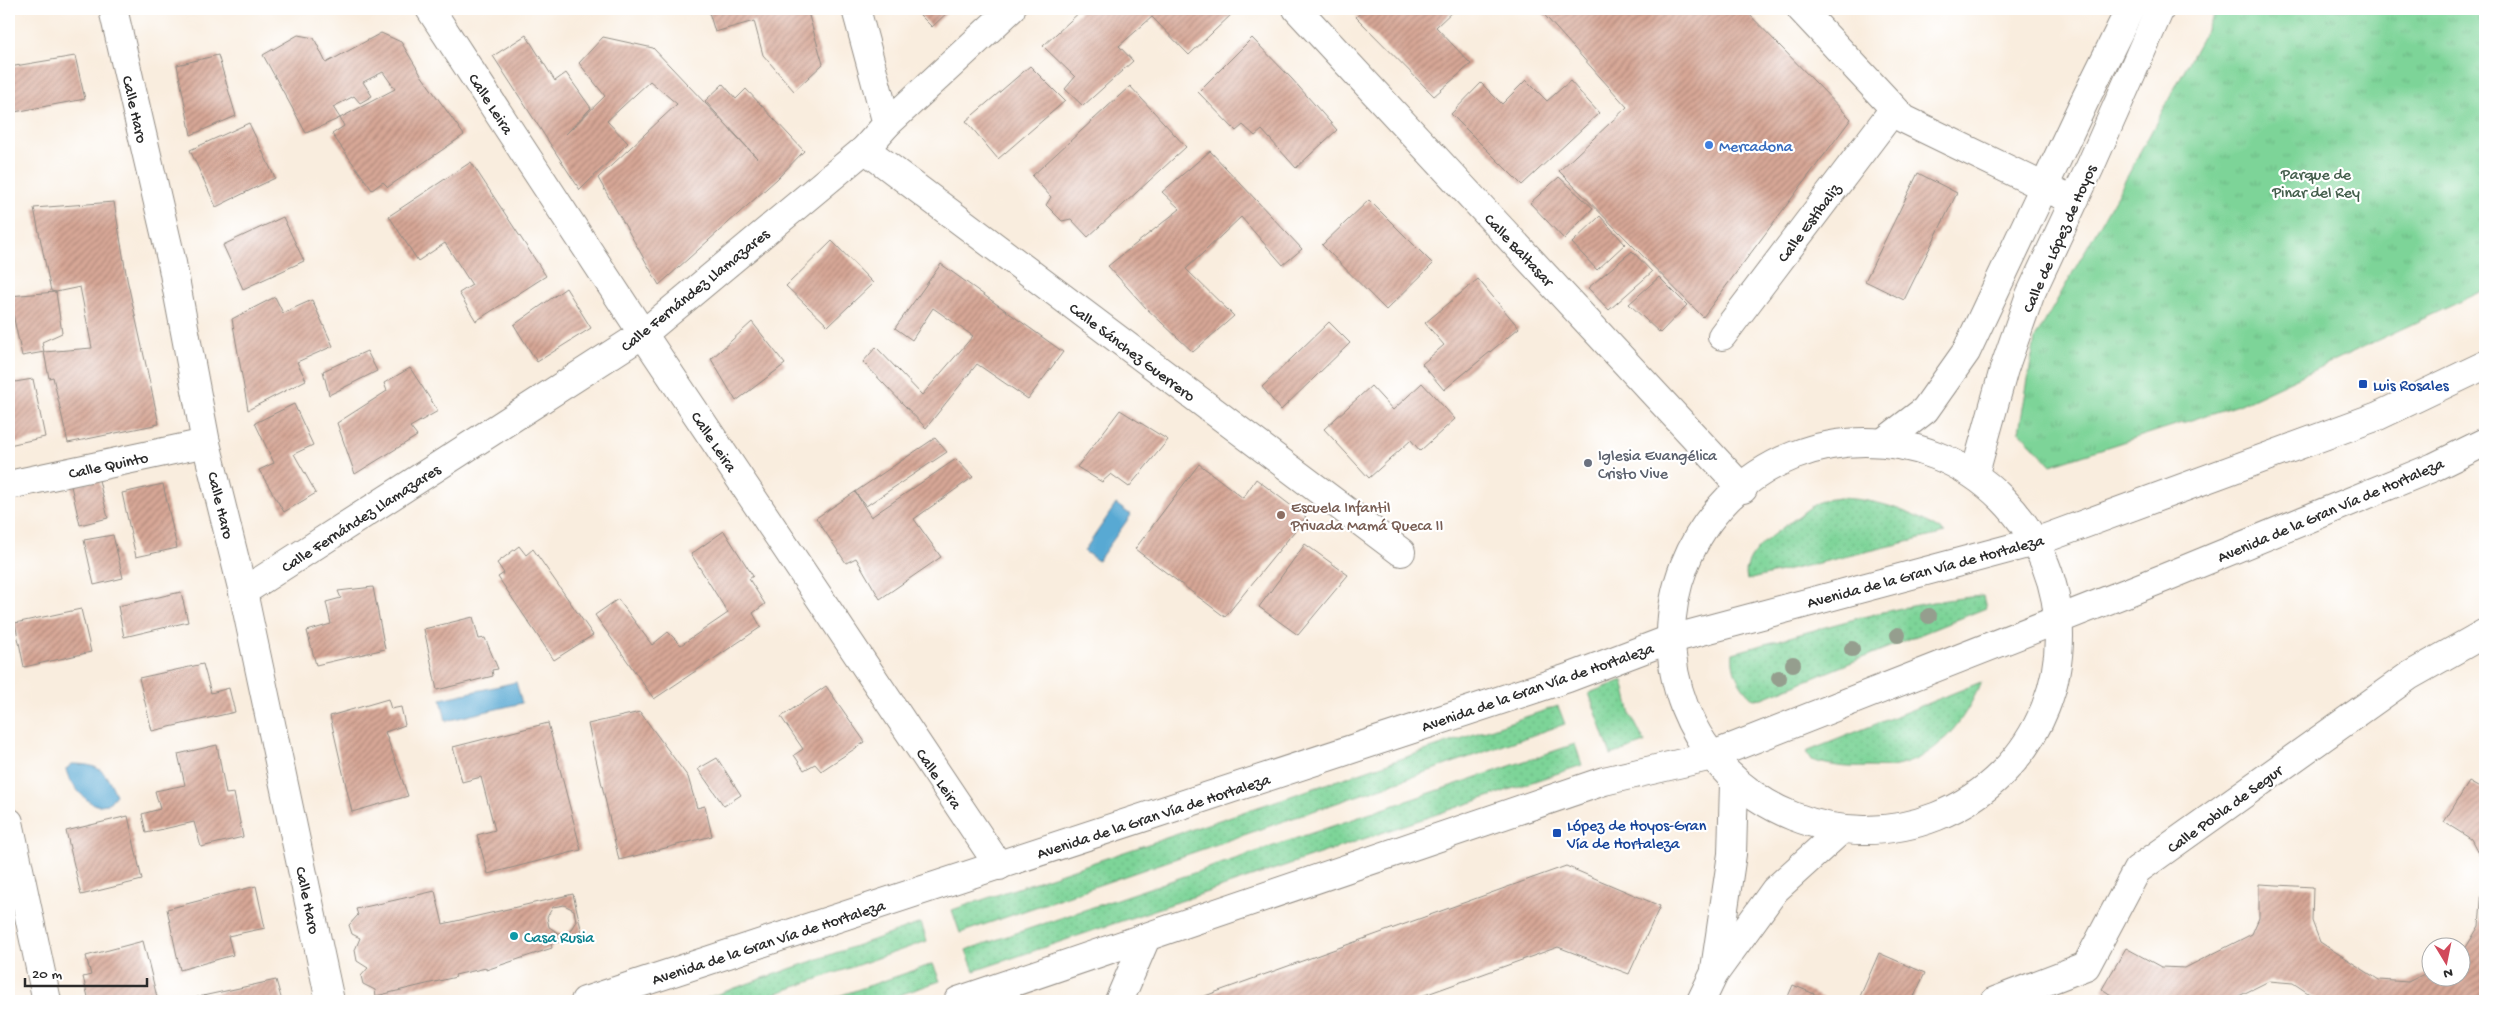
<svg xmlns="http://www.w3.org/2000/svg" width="2494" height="1010" viewBox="0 0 2494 1010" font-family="'Gochi Hand',sans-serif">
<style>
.grass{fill:url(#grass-dots);stroke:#548062}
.park{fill:url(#park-tufts);stroke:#548062}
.water{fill:#58a9d3;stroke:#426a7f}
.building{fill:url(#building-hatch);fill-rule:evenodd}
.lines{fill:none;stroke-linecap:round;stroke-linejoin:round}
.minor-casing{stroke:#928c84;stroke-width:30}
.major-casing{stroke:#928c84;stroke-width:30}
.minor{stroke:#fff;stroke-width:28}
.major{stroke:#fff;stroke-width:28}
.tree{fill:#959e8e}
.shop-dot{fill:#3f7fe0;stroke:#fff;stroke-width:2}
.transit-dot{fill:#1a4fb4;stroke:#fff;stroke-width:2}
.worship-dot{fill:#6b7280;stroke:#fff;stroke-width:2}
.education-dot{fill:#8d6e63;stroke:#fff;stroke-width:2}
.culture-dot{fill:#0f9aa8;stroke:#fff;stroke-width:2}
.labels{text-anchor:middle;stroke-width:4.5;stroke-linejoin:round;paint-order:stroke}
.street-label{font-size:16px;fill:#2b2b2b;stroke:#fff}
.shop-label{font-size:16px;fill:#366cbe;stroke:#fff;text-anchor:start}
.park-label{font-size:16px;fill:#445e4c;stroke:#fff}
.transit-label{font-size:16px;fill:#164399;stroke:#fff;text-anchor:start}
.worship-label{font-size:16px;fill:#5b616d;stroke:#fff;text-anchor:start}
.education-label{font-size:16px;fill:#785e54;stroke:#fff;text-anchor:start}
.culture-label{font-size:16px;fill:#0d838f;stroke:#fff;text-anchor:start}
</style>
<defs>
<pattern id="grass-dots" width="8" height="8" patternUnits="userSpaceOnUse" patternTransform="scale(1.25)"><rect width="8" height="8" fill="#7dd498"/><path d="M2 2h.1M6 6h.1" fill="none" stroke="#6cb683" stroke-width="1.8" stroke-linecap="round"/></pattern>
<pattern id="park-tufts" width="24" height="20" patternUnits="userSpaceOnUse" patternTransform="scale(1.25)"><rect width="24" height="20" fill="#7dd498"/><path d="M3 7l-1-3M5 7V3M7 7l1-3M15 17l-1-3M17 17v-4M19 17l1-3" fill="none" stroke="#6cb683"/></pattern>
<pattern id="building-hatch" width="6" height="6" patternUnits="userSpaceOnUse" patternTransform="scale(1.25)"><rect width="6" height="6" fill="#d7a796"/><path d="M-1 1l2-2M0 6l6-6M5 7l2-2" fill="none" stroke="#af887b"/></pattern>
</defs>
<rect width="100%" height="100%" fill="#fff"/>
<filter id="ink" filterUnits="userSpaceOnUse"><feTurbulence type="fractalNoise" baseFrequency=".02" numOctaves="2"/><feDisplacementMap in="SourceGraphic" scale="10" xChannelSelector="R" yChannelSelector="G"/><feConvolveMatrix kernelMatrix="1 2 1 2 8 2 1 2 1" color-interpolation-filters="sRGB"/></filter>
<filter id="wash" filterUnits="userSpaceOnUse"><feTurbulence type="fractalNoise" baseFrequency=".0096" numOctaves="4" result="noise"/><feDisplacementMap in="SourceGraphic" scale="20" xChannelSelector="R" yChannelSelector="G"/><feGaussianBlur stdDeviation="1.12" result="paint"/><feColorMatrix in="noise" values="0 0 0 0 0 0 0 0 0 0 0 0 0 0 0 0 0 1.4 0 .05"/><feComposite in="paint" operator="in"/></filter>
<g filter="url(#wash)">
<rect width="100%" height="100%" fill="#f9edde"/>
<g class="grass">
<path d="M1840,498C1882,500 1910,511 1945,533L1747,580C1740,556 1775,533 1792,521C1802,514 1812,504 1824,500C1829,499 1835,499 1840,498Z"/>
<path d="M1983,596L1986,608L1763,698L1754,699C1740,688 1731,670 1733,653C1814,631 1899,602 1983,596Z"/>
<polygon points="1623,680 1631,715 1645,743 1611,755 1589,693"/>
<path d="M1981,682C1965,721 1936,760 1891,767C1883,768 1875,767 1868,767C1847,768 1831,766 1811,760L1806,752Z"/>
<polygon points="1558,706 1565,724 960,933 952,910"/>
<polygon points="1575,744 1582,765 974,971 966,950"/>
<polygon points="921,923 927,941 754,1001 698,1001"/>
<polygon points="933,964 940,981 882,1001 824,1001"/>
</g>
<polygon class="park" points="2217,9 2485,9 2485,290 2241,404 2051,465 2019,431 2035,339 2127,177"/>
<g class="water">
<polygon points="1116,504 1131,515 1098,561 1084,551"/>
<polygon points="516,682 522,703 446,721 441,699"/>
<path d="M72,764C100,764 106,771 116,795L108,804C104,804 99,806 96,805C85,802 67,780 66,769Z"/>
</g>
<g id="blocks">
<g class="building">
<polygon points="708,9 807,9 823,64 794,91 763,55 754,21 715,32"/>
<polygon points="914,9 951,9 932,27"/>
<polygon points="1083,9 1233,9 1235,11 1189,55 1152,17 1119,46 1133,61 1083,106 1065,89 1075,77 1043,46"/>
<polygon points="1365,9 1455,9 1436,27 1471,64 1434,96 1356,17"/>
<polygon points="1539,9 1744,9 1851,119 1703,317 1559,171 1627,107"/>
<polygon points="381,33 401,42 421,75 464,135 388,187 383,182 372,190 332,134 344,126 340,118 395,89 383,72 363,82 372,96 360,103 354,96 333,107 340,118 306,133 263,55 298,35 314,38 326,63"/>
<polygon points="526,35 555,81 566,73 591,108 566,134 605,96 579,63 603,37 653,48 757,158 705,101 723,84 736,99 746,89 804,151 777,179 659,285 598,178 677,104 650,81 607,121 628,143 580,190 493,56"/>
<polygon points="1252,38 1292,79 1337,130 1296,168 1262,130 1255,136 1243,125 1236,131 1198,92"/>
<polygon points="218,55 236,116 191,135 177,65"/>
<polygon points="75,56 85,99 9,113 9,67"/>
<polygon points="1030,66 1065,101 998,159 966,121"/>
<polygon points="1526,80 1547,101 1570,81 1599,113 1522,185 1451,114 1481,83 1502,104"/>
<polygon points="1130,86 1186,147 1088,237 1071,219 1062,221 1046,205 1051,197 1032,176"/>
<polygon points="249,123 275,178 216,207 190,150"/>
<polygon points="1210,151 1302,249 1283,265 1241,217 1186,269 1234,316 1193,352 1146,308 1108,266 1180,209 1162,192"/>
<polygon points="471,162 546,276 476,321 459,293 472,285 445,243 418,261 389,216"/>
<polygon points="1918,173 1957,193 1904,300 1865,281"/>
<polygon points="1559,177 1593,208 1564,239 1530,203"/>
<polygon points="1369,200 1433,264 1386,310 1322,245"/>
<polygon points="114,202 127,279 159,424 68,443 53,377 49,378 44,352 92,348 80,287 56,292 51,291 34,208"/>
<polygon points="1600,216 1625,244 1597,270 1572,243"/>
<polygon points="283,217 304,261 243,289 223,245"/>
<polygon points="832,241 873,283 828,326 786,286"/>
<polygon points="1632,251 1652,272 1609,310 1588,288"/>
<polygon points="941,264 1063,352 1028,399 977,364 926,428 863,362 876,347 922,395 973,336 933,308 912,340 895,328"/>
<polygon points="1659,277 1687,305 1660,333 1629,304"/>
<polygon points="1478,279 1519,328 1444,390 1422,364 1444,345 1425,323"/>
<polygon points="566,288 591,328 537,362 514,325"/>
<polygon points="56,292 62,333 42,342 44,352 22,356 9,296"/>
<polygon points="275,297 283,313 312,300 333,346 297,362 306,380 248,410 232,319"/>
<polygon points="752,322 785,364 736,401 711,359"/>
<polygon points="1329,322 1350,343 1281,410 1262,387"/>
<polygon points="367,351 377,371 329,395 323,371"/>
<polygon points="410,368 438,411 410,427 417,436 355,474 337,423 387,391 384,383"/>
<polygon points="33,379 45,437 9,445 9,383"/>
<polygon points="1422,383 1455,419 1420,451 1411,440 1369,478 1324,429 1371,386 1393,410"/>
<polygon points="294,404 313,445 294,454 316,493 284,512 259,470 274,463 255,423"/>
<polygon points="1120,410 1168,440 1129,487 1111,474 1102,482 1077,467"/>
<polygon points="935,438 947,452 866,506 855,492 871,517 956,459 973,477 914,519 941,557 880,599 856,558 846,563 816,518 855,492"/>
<polygon points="1199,464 1243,498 1256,479 1306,517 1225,617 1135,549"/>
<polygon points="99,480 108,518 80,525 71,486"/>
<polygon points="163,484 177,548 136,557 122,493"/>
<polygon points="724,531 753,576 749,579 765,604 753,613 761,627 654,699 595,615 618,599 652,645 668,632 681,645 728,613 691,554"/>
<polygon points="113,535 123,578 94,585 84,540"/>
<polygon points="1305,544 1348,575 1298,635 1259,607"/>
<polygon points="519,546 526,555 533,549 593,635 554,660 498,577 504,573 497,563"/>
<polygon points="373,587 385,649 316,665 307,631 331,624 326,602 341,598 338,591"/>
<polygon points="181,592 188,622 124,637 118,606"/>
<polygon points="81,609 91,652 24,667 15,623"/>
<polygon points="473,617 479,639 485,638 498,669 492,670 493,676 437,690 424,629"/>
<polygon points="203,664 211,693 229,688 235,712 152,731 139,678"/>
<polygon points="826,686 865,742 821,771 815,764 804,770 794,755 803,749 781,717"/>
<polygon points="388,699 391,709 401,707 405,725 385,732 408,796 352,812 330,716"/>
<polygon points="640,712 688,777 697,808 705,806 712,836 619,860 588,724"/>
<polygon points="548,723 581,850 488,874 477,835 495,830 481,777 462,782 453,747"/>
<polygon points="217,745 226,794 234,793 243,837 201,847 194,822 146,833 142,814 160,809 155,791 185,785 178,754"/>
<polygon points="717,758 741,795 724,806 698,769"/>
<polygon points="2469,782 2485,791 2485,998 2479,1001 2320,1001 2293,983 2269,981 2229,1001 2120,1001 2102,989 2126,948 2161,967 2185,968 2252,934 2259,918 2259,884 2313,887 2312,921 2320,942 2379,980 2408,982 2432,970 2432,978 2462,978 2462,954 2479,926 2484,864 2471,839 2444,822"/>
<polygon points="128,816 142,880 81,895 66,831"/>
<polygon points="1566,866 1660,906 1629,974 1558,947 1408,1001 1191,1001"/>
<polygon points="256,886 265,928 228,936 233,955 180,970 167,909"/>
<path d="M435,891L443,924L573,894L583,937L551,944L552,948L486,970V968L455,975L456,977L376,996L375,990L363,984L361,976L368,968L357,961L355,950L360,938L352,934L349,925L358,915L356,909ZM564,905L574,910L576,921L570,931L560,934L549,927L547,917L553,907Z"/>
<polygon points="143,941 158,1001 89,1001 83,977 91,975 86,956"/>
<polygon points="1879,953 1925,973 1912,1001 1858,1001"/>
<polygon points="276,980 282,1001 189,1001 189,999"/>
<polygon points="1793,985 1831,1001 1786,1001"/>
</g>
</g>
</g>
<g filter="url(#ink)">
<use href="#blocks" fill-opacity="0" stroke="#928c84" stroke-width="1"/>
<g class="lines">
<g class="minor-casing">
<g id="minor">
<polyline points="113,9 172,263 206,443 243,592 330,1001"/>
<polyline points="430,9 643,334 999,866"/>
<polyline points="856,9 887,124"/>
<polyline points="1297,9 1743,489"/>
<polyline points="1801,9 1904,119 2061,195"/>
<polyline points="865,149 1401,552"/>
<polyline points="1722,336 1894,109"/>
<polyline points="1886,440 1925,410 1966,352 2085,100 2130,9"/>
<circle cx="1865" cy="636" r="194"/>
<polyline points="1975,473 2004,369 2030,295 2090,167 2160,9"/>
<polyline points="9,485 206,443"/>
<polyline points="243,592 643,334 865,149 887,124 1011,9"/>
<polyline points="9,822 47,1001"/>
<polyline points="1715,969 1732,854 1734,784"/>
<polyline points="1119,1001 1146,938"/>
<polyline points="1701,1001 1714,974 1775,890 1840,831"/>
<polyline points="1995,1001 2086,966 2137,870 2409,676 2485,633"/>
</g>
</g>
<g class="major-casing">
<g id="major">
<polyline points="585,1001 1568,678 1668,640 2038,541 2378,416 2485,365"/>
<polyline points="958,1001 1604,781 1708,757 2164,578 2434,467 2485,442"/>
</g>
</g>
<use href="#minor" class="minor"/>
<use href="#major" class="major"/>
</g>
<g class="tree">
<circle cx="1929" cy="616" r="8"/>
<circle cx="1898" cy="635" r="8"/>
<circle cx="1852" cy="649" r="8"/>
<circle cx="1793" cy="664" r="8"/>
<circle cx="1779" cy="678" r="8"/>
</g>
</g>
<circle class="shop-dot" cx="1709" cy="145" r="5"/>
<g class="transit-dot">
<rect x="2358" y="379" width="10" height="10" rx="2.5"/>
<rect x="1552" y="828" width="10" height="10" rx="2.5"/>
</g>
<circle class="worship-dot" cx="1588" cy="463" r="5"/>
<circle class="education-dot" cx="1281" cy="515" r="5"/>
<circle class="culture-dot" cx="514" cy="936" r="5"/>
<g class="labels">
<g class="street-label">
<text transform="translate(492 103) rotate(57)" y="6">Calle Leira</text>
<text transform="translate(136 109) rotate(77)" y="6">Calle Haro</text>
<text transform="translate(1808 222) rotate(-53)" y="6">Calle Estíbaliz</text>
<text transform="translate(2058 238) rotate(-66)" y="6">Calle de López de Hoyos</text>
<text transform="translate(1520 249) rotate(47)" y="6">Calle Baltasar</text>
<text transform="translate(694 289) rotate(-39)" y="6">Calle Fernández Llamazares</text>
<text transform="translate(1133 351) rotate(37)" y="6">Calle Sánchez Guerrero</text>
<text transform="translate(715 441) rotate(56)" y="6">Calle Leira</text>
<text transform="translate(108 464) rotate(-12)" y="6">Calle Quinto</text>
<text transform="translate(222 505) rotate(76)" y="6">Calle Haro</text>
<text transform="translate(2330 509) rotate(-23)" y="6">Avenida de la Gran Vía de Hortaleza</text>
<text transform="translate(360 517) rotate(-33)" y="6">Calle Fernández Llamazares</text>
<text transform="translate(1925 570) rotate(-15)" y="6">Avenida de la Gran Vía de Hortaleza</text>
<text transform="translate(1537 686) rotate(-19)" y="6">Avenida de la Gran Vía de Hortaleza</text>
<text transform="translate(940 778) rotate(56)" y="6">Calle Leira</text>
<text transform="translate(2224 808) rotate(-36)" y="6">Calle Pobla de Segur</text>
<text transform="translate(1153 815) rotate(-18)" y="6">Avenida de la Gran Vía de Hortaleza</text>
<text transform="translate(309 900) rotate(78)" y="6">Calle Haro</text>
<text transform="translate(768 941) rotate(-18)" y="6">Avenida de la Gran Vía de Hortaleza</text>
</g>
<g class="shop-label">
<text x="1719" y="151">Mercadona</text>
</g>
<g class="park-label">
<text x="2316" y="179">Parque de<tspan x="2316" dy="18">Pinar del Rey</tspan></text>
</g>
<g class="transit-label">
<text x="2373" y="390">Luis Rosales</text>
<text x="1567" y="830">López de Hoyos-Gran<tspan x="1567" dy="18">Vía de Hortaleza</tspan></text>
</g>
<g class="worship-label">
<text x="1598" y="460">Iglesia Evangélica<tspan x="1598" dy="18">Cristo Vive</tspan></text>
</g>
<g class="education-label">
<text x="1291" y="512">Escuela Infantil<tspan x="1291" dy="18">Privada Mamá Queca II</tspan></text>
</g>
<g class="culture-label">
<text x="524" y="942">Casa Rusia</text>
</g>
</g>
<rect width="2494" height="1010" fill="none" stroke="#fff" stroke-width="30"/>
<g transform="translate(2446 962) rotate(170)"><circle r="24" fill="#ffffff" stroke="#aaaaaa"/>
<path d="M0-4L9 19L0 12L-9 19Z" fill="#d1495b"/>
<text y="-8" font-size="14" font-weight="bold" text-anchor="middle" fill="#2b2b2b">N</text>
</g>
<path d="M25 978v8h122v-8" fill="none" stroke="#2b2b2b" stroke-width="2.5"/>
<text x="32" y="978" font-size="15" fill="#2b2b2b" stroke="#ffffff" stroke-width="4" paint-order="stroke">20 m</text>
</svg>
